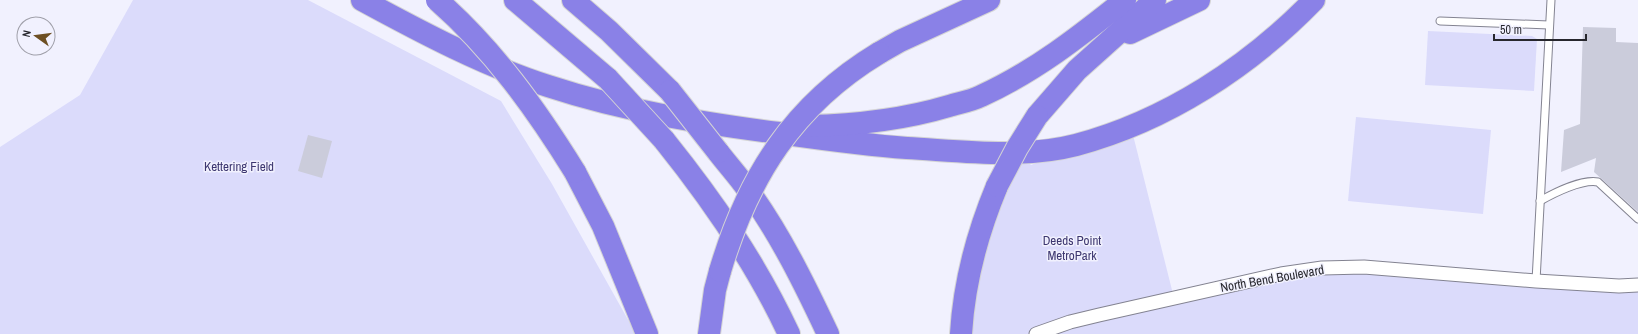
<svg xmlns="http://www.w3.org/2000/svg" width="1638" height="334" viewBox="0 0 1638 334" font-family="'Archivo Narrow',sans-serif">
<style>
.green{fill:#dbdbfb}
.building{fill:#cbccdb}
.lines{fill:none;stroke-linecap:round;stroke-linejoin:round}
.lane-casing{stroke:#838391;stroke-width:9}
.street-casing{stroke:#838391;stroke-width:15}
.highway-casing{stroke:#d4d4d5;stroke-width:24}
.lane{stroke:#fff;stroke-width:7}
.street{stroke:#fff;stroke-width:13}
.highway{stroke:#8a81e7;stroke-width:22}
.highway-bridge-casing{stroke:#d4d4d5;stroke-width:24;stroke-linecap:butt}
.highway-bridge{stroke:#8a81e7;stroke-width:22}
.labels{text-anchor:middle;stroke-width:3;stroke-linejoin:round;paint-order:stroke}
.park-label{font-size:13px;fill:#3d3770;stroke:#f1f1fe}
.street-label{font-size:13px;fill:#27272d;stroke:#f1f1fe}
</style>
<rect width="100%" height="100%" fill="#f1f1fe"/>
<g class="green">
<polygon points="133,0 308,0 501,101 552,184 636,334 0,334 0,147 80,95"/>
<polygon points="1428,31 1532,36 1537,39 1534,91 1425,85"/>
<polygon points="1356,117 1491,130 1483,214 1348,201"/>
<polygon points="1131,127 1174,298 1322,268 1638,285 1638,334 968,334 968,279 1017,148 1031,165"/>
</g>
<g class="building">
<polygon points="1583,27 1616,28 1616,42 1638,43 1638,212 1594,172 1596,158 1561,172 1564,130 1580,124"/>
<polygon points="308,135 332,141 322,178 298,171"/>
</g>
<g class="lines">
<g class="lane-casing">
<g id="lane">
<polyline points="1440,21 1549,25"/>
<path d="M1540,201C1554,193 1582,179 1598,182L1638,219"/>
<polyline points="1536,281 1551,0"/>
</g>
</g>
<g class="street-casing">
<polyline id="street" points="1036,334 1070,322 1099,315 1281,274 1322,268 1364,267 1536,281 1619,286 1638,285"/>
</g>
<g class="highway-casing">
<g id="highway">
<path d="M362,0C421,32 485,66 548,86C624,111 701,123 779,133C822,139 864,145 907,148C962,151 1022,159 1076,145C1166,121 1249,67 1314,0"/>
<polyline points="515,0 608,79"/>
<polyline points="573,0 609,31 670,91"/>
<polyline points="1130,33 1199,0"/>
<polyline points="879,53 900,41 989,0"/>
<polyline points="1037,116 1077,70 1155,0"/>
<path d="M808,126C856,125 902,120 949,106C959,103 971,101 981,96C1034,72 1080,36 1125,0"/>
<path d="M664,140C713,201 756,263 789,334"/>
<path d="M718,152C728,165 739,177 748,190C780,234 805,285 828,334"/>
<polyline points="575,172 603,226 647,334"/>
<polyline points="709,334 715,290 720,271"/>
<path d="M961,334C964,283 977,234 997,186"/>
</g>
</g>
<use href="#lane" class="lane"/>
<use href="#street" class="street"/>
<use href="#highway" class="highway"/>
<g class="highway-bridge-casing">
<g id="highway-bridge">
<path d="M437,0C493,49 536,109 575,172"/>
<polyline points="608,79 664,140"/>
<polyline points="670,91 718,152"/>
<polyline points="997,186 1017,148 1037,116"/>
<path d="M720,271C748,177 793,105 879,53"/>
</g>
</g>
<use href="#highway-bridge" class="highway-bridge"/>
</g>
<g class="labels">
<g class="park-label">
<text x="239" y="171">Kettering Field</text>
<text x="1072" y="245">Deeds Point<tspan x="1072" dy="15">MetroPark</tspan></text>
</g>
<g class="street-label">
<text transform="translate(1272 278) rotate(-10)" y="5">North Bend Boulevard</text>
</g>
</g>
<g transform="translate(36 36) rotate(284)"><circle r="19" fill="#f1f1fe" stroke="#a0a0aa"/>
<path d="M0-3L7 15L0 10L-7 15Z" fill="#6d4f23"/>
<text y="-6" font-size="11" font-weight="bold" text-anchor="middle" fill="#27272d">N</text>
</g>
<path d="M1494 34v6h92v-6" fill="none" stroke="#27272d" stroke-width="2"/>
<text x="1500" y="34" font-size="12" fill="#27272d" stroke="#f1f1fe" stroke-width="3" paint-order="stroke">50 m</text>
</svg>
